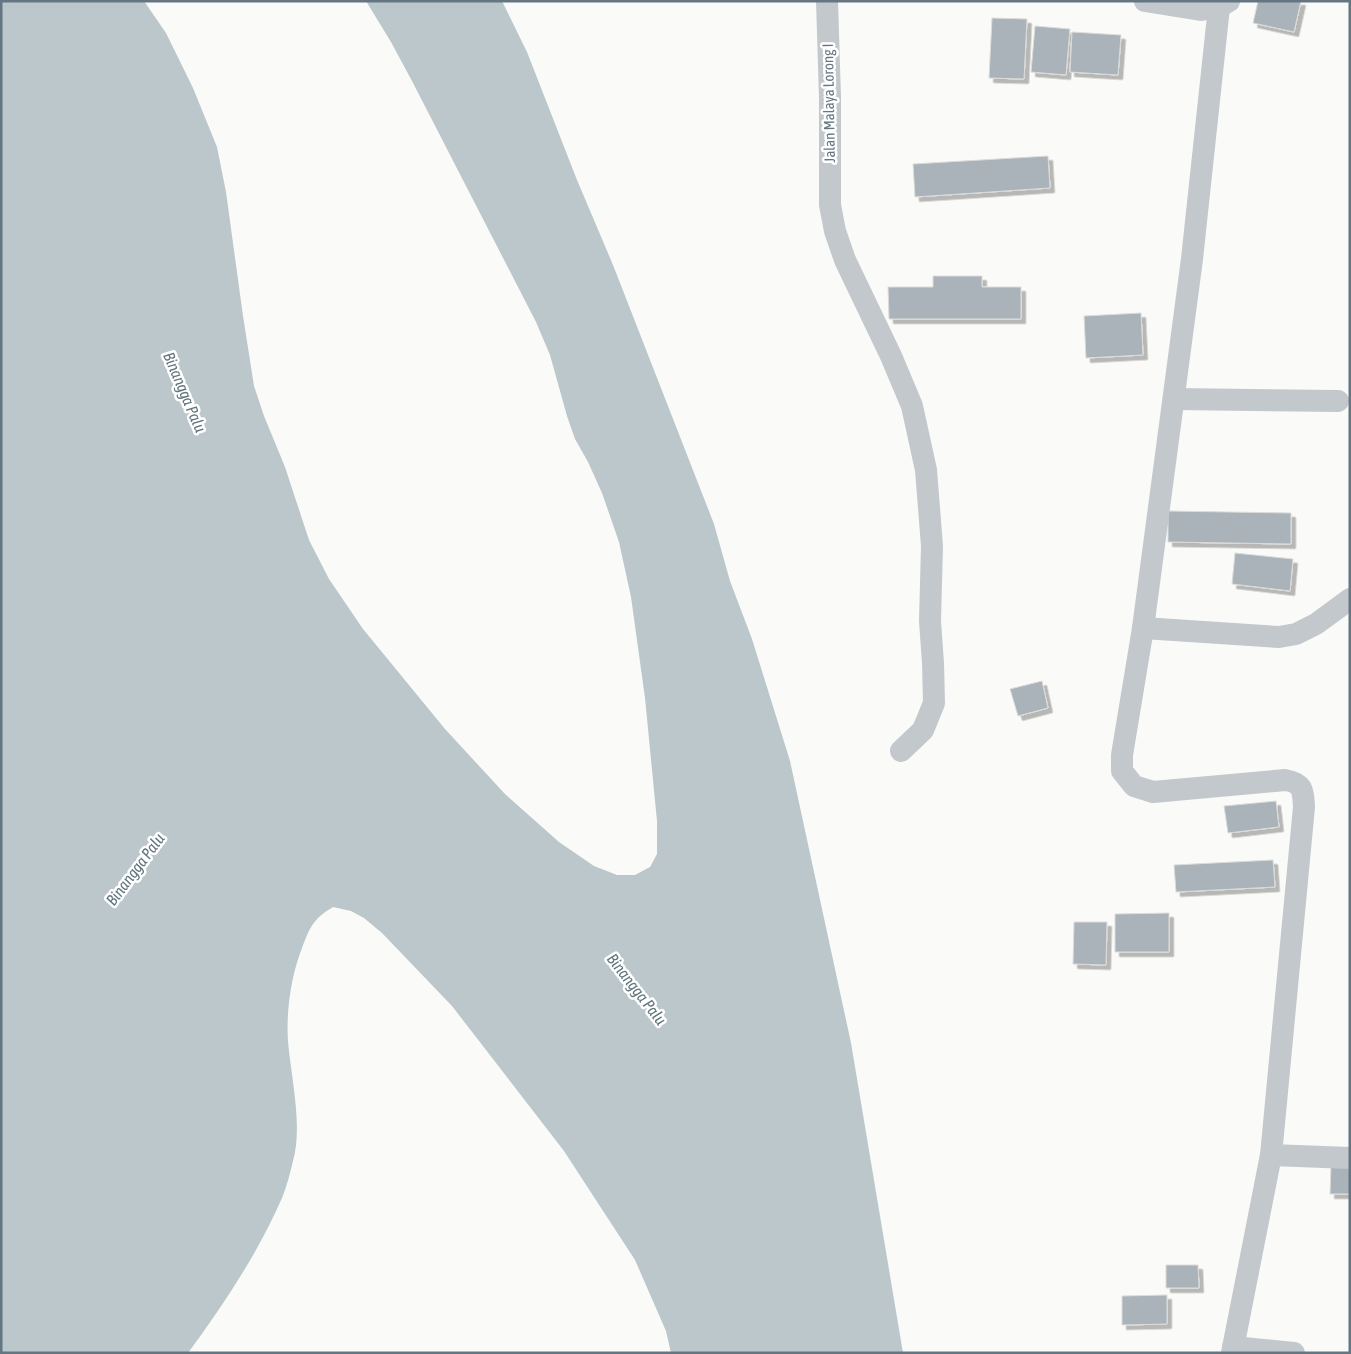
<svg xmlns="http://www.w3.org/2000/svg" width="1351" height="1354" viewBox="0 0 1351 1354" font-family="'Asap Condensed',sans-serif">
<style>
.water{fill:#bbc7cb}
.building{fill:#aab3b9;stroke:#dcdcda;filter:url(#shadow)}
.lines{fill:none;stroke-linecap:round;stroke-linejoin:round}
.minor{stroke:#c3c8cc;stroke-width:22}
.labels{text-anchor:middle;stroke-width:5;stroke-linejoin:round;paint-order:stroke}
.street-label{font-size:15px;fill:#657683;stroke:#fff}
.water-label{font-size:16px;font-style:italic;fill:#60757c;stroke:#fff}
</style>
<defs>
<filter id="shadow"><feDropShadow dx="4.5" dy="4.5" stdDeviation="0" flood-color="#0004"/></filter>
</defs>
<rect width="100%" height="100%" fill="#fafaf8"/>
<path class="water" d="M1,1H144L166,33L193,88L217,147L226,192L243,316L254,386L264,416L285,467L309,540L329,579L363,629L445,729L505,794L559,842L594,866L617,875H635L650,867L657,854V821L645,698L631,597L619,542L602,493L588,462L575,439L567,416L550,355L536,322L412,81L391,42L366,1H502L527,52L577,180L613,265L714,524L730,581L752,639L790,761L851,1043L903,1353H671L666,1331L635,1260L564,1151L452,1006L382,933L364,918L351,911L333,907C313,919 310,927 302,948C291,976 286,1011 288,1041C291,1078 303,1125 293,1161C290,1173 287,1186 282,1198C258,1253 224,1304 188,1353H1Z"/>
<g class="building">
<polygon points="1258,1 1301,1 1294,32 1253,23"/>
<polygon points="992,18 1027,19 1024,79 989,78"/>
<polygon points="1035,26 1070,29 1066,75 1031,72"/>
<polygon points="1072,32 1121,35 1118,75 1070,72"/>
<polygon points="1048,156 1050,188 915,197 913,164"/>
<polygon points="933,276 982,276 982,287 1021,287 1021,319 889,319 888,287 933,287"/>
<polygon points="1141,313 1143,355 1086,358 1084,316"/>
<polygon points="1168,511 1291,513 1291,544 1168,542"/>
<polygon points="1235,553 1293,559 1290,591 1232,584"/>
<polygon points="1042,681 1048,708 1018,716 1010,689"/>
<polygon points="1276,801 1279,827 1228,833 1224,806"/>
<polygon points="1273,860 1275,887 1176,892 1174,865"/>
<polygon points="1169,913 1169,952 1115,952 1115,914"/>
<polygon points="1074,922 1107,922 1106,965 1073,964"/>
<polygon points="1331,1165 1350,1165 1350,1194 1330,1194"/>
<polygon points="1166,1265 1198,1265 1199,1288 1166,1288"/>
<polygon points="1167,1295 1167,1324 1122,1325 1122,1296"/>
</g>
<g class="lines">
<g class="minor">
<polyline points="827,1 830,98 830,205 835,231 845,260 891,356 912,406 926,470 932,546 930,621 933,663 934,703 923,730 901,751"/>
<polyline points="1145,1 1201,10 1219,7 1229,1"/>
<path d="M1219,7L1192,259L1143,628L1122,755V771L1134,786L1153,792L1285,780C1303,783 1303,790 1304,807L1271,1155"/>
<polyline points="1174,399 1338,401"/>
<polyline points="1143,628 1279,637 1296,634 1316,624 1350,599"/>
<polyline points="1233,1347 1294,1353"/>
<polyline points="1232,1353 1271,1155 1350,1158"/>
</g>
</g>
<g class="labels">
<g class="street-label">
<text transform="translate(829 103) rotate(-91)" y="5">Jalan Malaya Lorong I</text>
</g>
<g class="water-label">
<text transform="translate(185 392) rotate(67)" y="6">Binangga Palu</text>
<text transform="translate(135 869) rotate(-53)" y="6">Binangga Palu</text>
<text transform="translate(637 989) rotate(52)" y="6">Binangga Palu</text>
</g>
</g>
<rect width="1351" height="1354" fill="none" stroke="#657683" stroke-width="5"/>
</svg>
